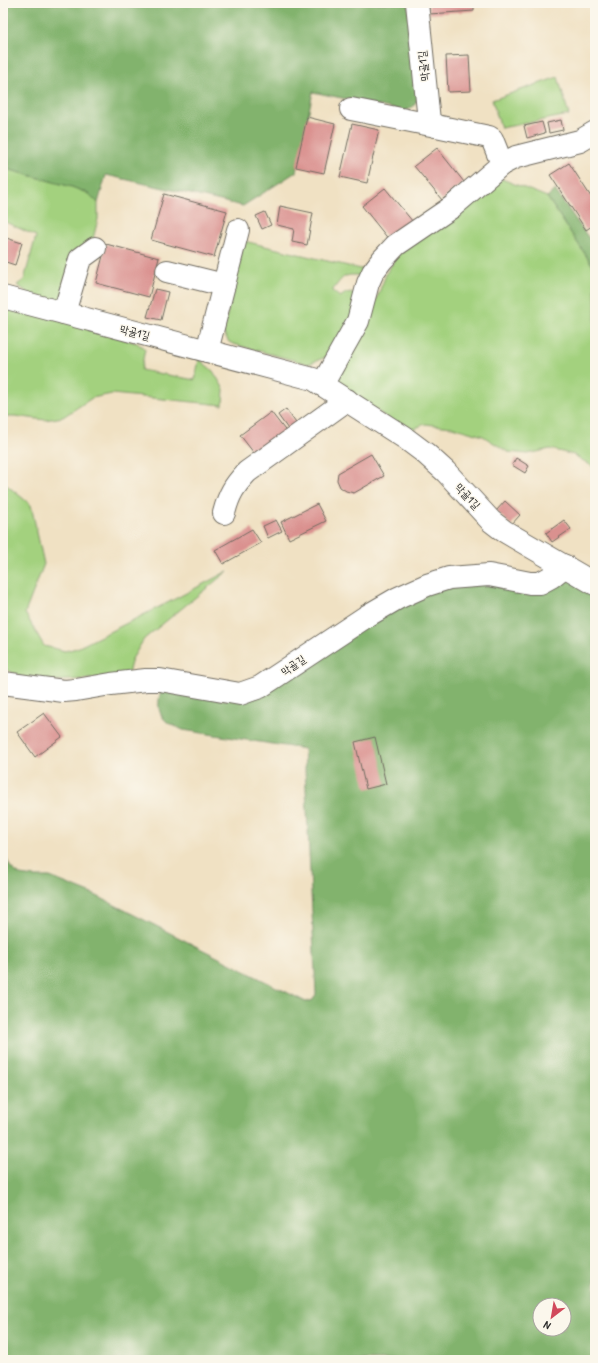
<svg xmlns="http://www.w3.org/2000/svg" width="598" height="1363" viewBox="0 0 598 1363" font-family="'Patrick Hand','Poor Story',sans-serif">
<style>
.green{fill:#a3d17e;stroke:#677e54}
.forest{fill:#82b36d;stroke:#566f4c;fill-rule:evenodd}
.building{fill:#da918f}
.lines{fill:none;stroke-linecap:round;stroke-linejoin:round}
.minor-casing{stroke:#706b60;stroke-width:24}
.minor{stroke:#fff;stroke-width:22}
.labels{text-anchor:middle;stroke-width:3;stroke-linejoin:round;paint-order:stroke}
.street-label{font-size:11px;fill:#2b2b2b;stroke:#fbf7ec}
</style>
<rect width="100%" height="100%" fill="#fbf7ec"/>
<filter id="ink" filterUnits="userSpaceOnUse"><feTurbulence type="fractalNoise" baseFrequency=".025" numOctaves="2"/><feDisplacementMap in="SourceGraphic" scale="8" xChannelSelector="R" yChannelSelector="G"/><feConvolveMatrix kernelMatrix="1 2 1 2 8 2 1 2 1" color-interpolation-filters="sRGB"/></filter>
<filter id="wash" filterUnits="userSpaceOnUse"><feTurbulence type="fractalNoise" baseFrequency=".012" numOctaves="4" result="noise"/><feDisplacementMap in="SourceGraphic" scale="16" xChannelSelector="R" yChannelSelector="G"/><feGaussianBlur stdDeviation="0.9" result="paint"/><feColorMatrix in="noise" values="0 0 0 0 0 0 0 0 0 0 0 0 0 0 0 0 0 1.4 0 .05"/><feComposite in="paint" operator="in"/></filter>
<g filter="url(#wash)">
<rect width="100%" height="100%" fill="#f0e1c3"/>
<g class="green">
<polygon points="558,77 569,115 501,128 492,100"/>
<polygon points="3,168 72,187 89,194 98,203 98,219 92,243 62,302 30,294 17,285 24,280 36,236 3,221"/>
<polygon points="502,179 547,197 595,269 595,468 574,455 550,449 528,454 508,452 483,436 452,427 425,424 406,432 336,381 373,308 387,272 398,255"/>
<path d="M244,241L365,270L362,276C343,273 343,277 332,291L340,297L346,293L351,292L355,295L353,319L326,357L308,364L233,344L229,342L223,332Z"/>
<polygon points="3,302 137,343 145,349 141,370 195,380 199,359 213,371 224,389 223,405 112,394 92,398 63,417 45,420 15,416 3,416"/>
<polygon points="3,482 31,505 44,564 25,613 44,646 65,651 77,648 171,601 228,571 144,639 132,659 127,677 32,682 3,668"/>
</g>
<g class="forest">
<path d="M3,3H408L418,98C415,106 412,109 404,111L313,92L296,172L243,206L106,175L98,203L89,194L72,187L3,168Z"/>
<polygon points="555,190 595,247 595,269 547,197"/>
<path d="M566,571L595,588V1360H3V855L6,858L11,868L20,875L34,877H50L95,895L306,1002L313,1000L316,994L304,749L183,730C178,727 170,725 166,721C156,712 158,699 162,688L226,700L422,592ZM540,1305H564V1329H540Z"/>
</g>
<g id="blocks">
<g class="building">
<polygon points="429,3 474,3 474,11 429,14"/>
<polygon points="469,55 471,91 448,92 446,56"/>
<polygon points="307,117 335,124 324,173 296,167"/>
<polygon points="561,120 563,130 549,133 547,123"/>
<polygon points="542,122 545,133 527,138 524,126"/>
<polygon points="352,124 379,130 367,183 340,177"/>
<polygon points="437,148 464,182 442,200 414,166"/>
<polygon points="569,163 595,203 595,224 586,230 550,175"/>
<polygon points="385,188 413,222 390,241 362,206"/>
<polygon points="164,194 227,211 214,257 151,240"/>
<polygon points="280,206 313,213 307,245 292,242 294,229 277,225"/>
<polygon points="265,212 271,225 262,229 256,216"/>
<polygon points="3,237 22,243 15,265 3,261"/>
<polygon points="106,244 159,258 149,297 96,283"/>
<polygon points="155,289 168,292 161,320 147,317"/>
<polygon points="286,409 298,426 290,432 278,415"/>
<polygon points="271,412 288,434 257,457 240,435"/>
<polygon points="371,454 384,476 354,493 346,491 340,487 337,480 338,473"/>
<polygon points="516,458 529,466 525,473 512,465"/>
<polygon points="505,501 520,515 511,525 496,511"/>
<polygon points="317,504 326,521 289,539 281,522"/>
<polygon points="276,520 282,531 268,538 263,526"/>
<polygon points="564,520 571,529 552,542 546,533"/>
<polygon points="252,529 261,543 223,564 215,550"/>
<polygon points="44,713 62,737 35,757 17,732"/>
<polygon points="375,737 386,784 366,789 355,742"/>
</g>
</g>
</g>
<g filter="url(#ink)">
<use href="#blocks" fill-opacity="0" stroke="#706b60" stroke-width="1"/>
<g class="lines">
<g class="minor-casing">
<g id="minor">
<polyline points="417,3 429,121 436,126 489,137 492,139 502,164"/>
<polyline points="351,109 436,126"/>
<polyline points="167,271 224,285"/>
<polyline points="3,297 313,379 405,438 425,453 446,472 491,521 504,531 595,584"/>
<polyline points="64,313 80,259 95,248"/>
<polyline points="207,351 238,230"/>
<polyline points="322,385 358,321 368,283 373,272 382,260 396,245 452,207 502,164 516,157 580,141 595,132"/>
<path d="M224,513C229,494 234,486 247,472L347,400"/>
<polyline points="3,683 64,691 76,690 111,684 146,680 160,680 240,694 260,687 367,616 398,598 427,585 449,578 489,575 530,583 540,583 551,577 565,566"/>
</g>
</g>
<use href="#minor" class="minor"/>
</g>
</g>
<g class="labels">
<g class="street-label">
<text transform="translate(423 66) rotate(-96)" y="4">막골1길</text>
<text transform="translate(135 332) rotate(15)" y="4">막골1길</text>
<text transform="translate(468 496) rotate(47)" y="4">막골1길</text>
<text transform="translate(293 665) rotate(-34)" y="4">막골길</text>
</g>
</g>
<rect width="598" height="1363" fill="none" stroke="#fbf7ec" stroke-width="16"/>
<g transform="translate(552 1317) rotate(211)"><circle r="19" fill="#fbf7ec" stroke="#a8a59f"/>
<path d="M0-3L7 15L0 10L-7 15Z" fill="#d1495b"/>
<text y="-6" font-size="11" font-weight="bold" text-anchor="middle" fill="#2b2b2b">N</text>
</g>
</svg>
